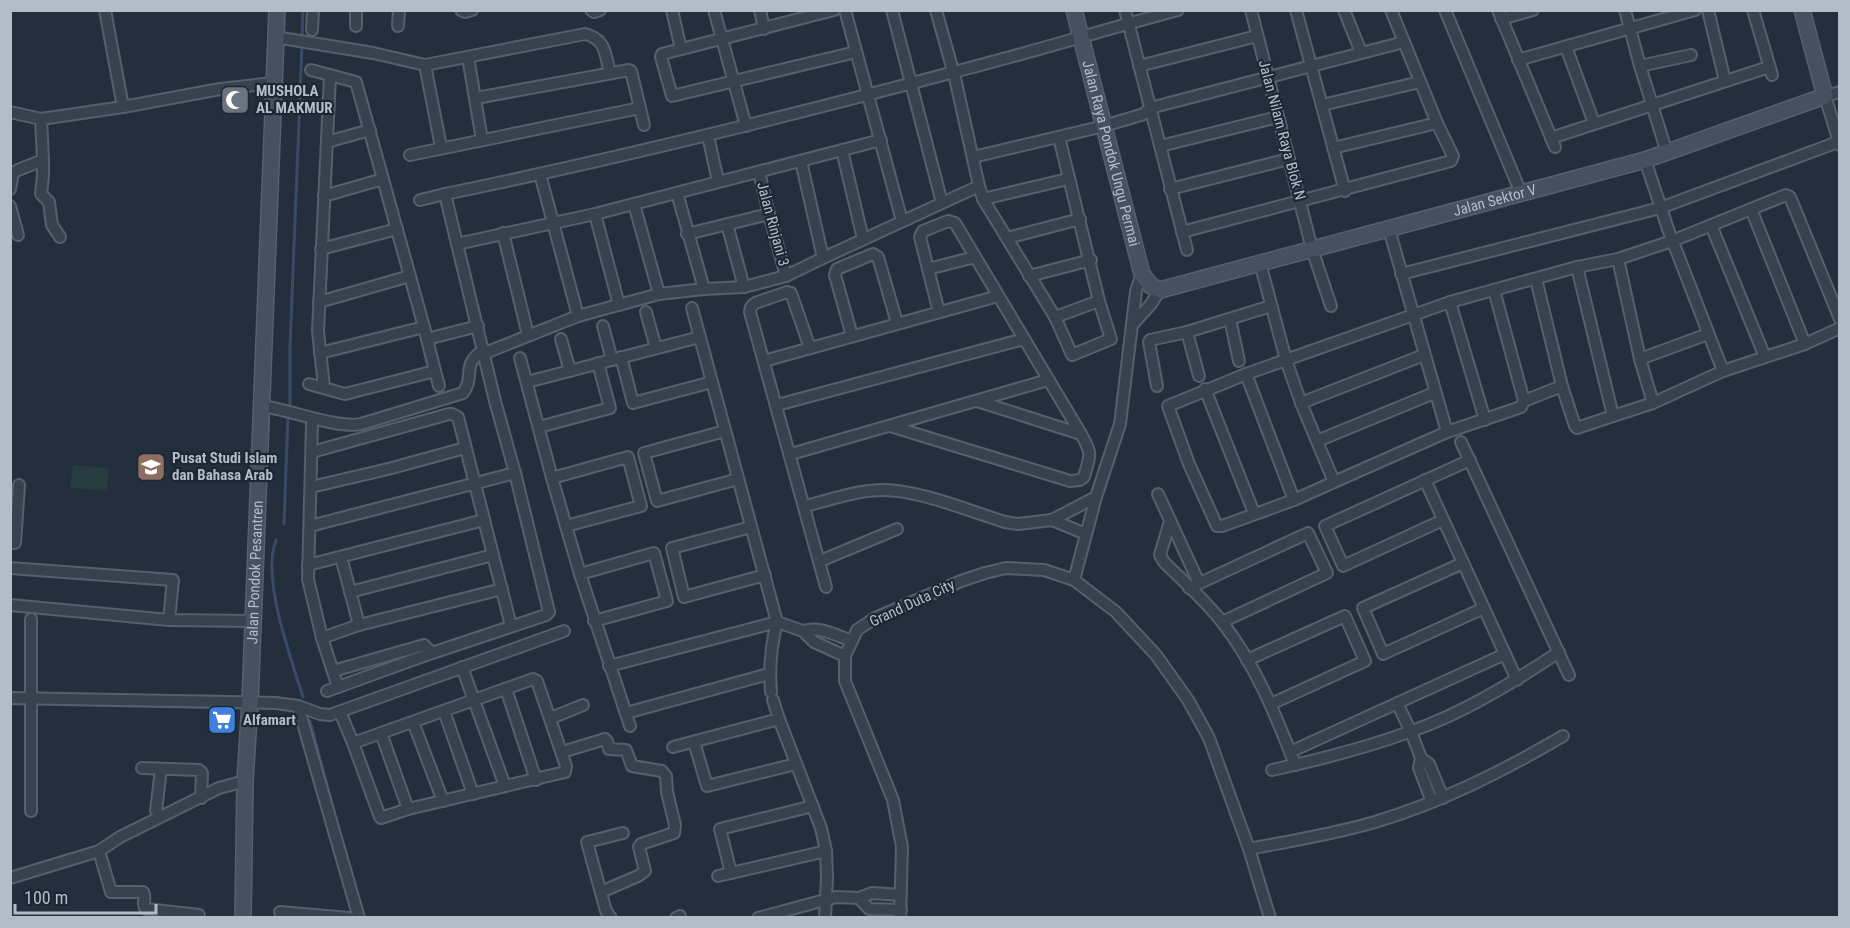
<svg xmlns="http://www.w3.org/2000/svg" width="1850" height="928" viewBox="0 0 1850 928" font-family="'Roboto Condensed',sans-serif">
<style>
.green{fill:#263c3f}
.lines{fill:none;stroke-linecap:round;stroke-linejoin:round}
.stream{stroke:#394c67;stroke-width:3}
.street-casing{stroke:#565f6c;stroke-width:14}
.secondary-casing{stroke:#565f6c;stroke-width:18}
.street{stroke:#38414e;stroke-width:10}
.secondary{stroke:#465061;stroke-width:15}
.labels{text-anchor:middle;stroke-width:4.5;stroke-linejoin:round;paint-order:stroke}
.poi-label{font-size:15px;font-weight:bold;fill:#b4bcc9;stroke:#1d2633;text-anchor:start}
.street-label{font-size:15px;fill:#b4bcc9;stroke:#1d2633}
</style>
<rect width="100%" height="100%" fill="#242f3e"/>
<polygon class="green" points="73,465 109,468 107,491 70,488"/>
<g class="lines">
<g class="stream">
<polyline points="302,39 303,10"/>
<polyline points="290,406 290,347 302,45"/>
<polyline points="284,524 288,415"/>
<path d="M276,540C261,578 291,658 303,697"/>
<polyline points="310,721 334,812"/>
</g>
<g class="street-casing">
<g id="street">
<polyline points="105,10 123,107"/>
<polyline points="461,10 465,12 472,10"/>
<polyline points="591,10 594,12 600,10"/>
<polyline points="672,10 681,49"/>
<polyline points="714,10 746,126"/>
<polyline points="760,10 764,29"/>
<polyline points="834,10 662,54 661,57 672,96 856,52"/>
<polyline points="845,10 902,221"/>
<polyline points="892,10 942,203"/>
<polyline points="936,10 955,78 979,186 983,199 1055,317 1099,301"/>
<polyline points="1125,10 1187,250"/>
<polyline points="1251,10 1312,249 1331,306"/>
<polyline points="1296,10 1345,191"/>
<polyline points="1344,10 1361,52"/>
<polyline points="1445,10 1521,193"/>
<polyline points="1498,10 1555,147"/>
<polyline points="1625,10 1640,66 1667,153"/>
<polyline points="1708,10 1725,81"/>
<polyline points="1753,10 1772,75"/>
<polyline points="1501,19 1533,10"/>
<polyline points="356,26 356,10"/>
<polyline points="398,26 399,10"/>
<polyline points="312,30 313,10"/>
<polyline points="275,37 373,53 425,65 441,147"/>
<polyline points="1566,47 1594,123"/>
<polyline points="468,57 482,140"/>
<polyline points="1518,60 1695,10"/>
<path d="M425,65L585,34C606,39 605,54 610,73"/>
<polyline points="1139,66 1257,36"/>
<polyline points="1640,66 1691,55"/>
<polyline points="1840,92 1825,96 1840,145"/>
<polyline points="1322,105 1420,82"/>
<polyline points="640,108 644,125"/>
<polyline points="10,112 41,119"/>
<polyline points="708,136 718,181"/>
<polyline points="1551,138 1769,67"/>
<polyline points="327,142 370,130"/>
<polyline points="1160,146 1278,117"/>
<polyline points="1333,148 1437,123"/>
<polyline points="842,150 863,239"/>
<polyline points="410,155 640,108 631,71 629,70 476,98"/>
<polyline points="973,157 1104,126 1144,114 1150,108 1404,42"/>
<polyline points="43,160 43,175 41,194 49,202 52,225 60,237"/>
<polyline points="1645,160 1668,229 1723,371"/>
<polyline points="801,161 823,258"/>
<polyline points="759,172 769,214 786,276"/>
<polyline points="540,174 578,316"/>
<polyline points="10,189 13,173 18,170 43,160 41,119 123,107 220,89 273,83"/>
<polyline points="1170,189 1289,159"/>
<polyline points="677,193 704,289"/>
<polyline points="324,196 383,179"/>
<polyline points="983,199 1068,179"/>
<polyline points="420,200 445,194"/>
<polyline points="634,204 659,294"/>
<polyline points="10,206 18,235"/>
<polyline points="1751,209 1805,344"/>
<polyline points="595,214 619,305"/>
<polyline points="727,224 744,287"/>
<polyline points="1711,225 1765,357"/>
<polyline points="1182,232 1451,161 1453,156 1437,123 1391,10"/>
<polyline points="503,233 528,335"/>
<polyline points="687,234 769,214"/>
<polyline points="1007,238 1080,219"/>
<polyline points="457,244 595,214 881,140"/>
<polyline points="321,249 397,229"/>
<polyline points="1618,259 1640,359 1653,403"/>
<polyline points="1260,263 1286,360 1301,403 1334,482 1447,432 1389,229"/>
<polyline points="1577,267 1613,416 1653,403 1723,371 1805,344 1840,328"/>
<polyline points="1401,274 1660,208 1838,142"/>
<polyline points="1029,276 1091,260"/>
<polyline points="1536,279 1562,386 1575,426 1577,428 1613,416"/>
<polyline points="319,302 410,276"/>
<polyline points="1450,302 1485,420"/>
<path d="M692,308L777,622C771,645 769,668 771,692"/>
<polyline points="646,312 656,348"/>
<polyline points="939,312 928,269 975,257"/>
<polyline points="1055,317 1072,355 1111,339 1099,301 1059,137"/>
<polyline points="1230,319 1239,361"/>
<polyline points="1133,324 1151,304 1160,290"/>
<polyline points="603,326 612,360"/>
<polyline points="1187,332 1199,376"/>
<polyline points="852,336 835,275 837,269 873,254 878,257 897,323"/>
<polyline points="427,339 478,326"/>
<polyline points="561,339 570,371"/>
<polyline points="810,348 791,293 787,292 755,303 751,307 750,312 826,587"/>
<polyline points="320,353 424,327"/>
<polyline points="485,353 578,316 659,294 704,289 744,287 786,276 823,258 979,186"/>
<polyline points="621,357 633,403 712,382"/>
<polyline points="520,358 552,478 580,574 630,726"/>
<polyline points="1640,359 1708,334"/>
<polyline points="764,361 998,296"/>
<polyline points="435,371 439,386"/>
<polyline points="1246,374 1294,500"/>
<polyline points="527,382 700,337"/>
<polyline points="309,384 345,394 435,371 424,327 356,82 311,70"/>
<polyline points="1157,386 1149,342 1150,340 1187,332 1271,306"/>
<polyline points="324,387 318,331 330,76"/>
<polyline points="1205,389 1254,513"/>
<polyline points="977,401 1081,434"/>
<polyline points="1524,401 1562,386"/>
<polyline points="1301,403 1424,355"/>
<polyline points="777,405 1024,339"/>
<path d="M261,406C289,409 337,429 361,424L463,393C476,375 460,365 484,350"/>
<polyline points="312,424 308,579 322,638 338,687"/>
<path d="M890,426L1070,481L1080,480L1084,477C1090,455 1093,455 1081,434L955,223L948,221L923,231L920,237L928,269"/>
<polyline points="539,427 610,408 598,363"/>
<polyline points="725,431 644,453 657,501 738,479"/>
<polyline points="1447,432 1521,407 1524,401 1494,290"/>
<polyline points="1317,441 1434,393"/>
<polyline points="1461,442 1569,675"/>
<polyline points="312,452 449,414 452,414 458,417 511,626"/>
<polyline points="791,454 1048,380"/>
<polyline points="552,478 628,457 641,506 566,526"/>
<polyline points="1425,480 1517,680"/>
<polyline points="1334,482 1294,500 1222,526 1217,526 1189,464 1168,406 1246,374 1450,302 1577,267 1618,259 1672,241 1786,195 1790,197 1840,319"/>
<polyline points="311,487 388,469 465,448"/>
<polyline points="1158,494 1199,583"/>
<path d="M805,506C830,500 857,490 883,490C919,490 969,511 1005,522L1018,524L1052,520L1096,497"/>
<polyline points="1052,520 1086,534"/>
<polyline points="1443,520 1343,566 1325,526 1470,460"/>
<path d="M1170,521L1160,555L1164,562C1183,581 1205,600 1222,622C1255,664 1276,715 1295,765"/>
<polyline points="310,526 515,473"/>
<polyline points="751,527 672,548 684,597 765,575"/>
<polyline points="10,543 15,543 19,485"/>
<polyline points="341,557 359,625"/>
<polyline points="820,561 897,529"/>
<polyline points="1463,563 1363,608 1383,654 1484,608"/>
<polyline points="308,565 484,520"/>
<polyline points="10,568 173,580 169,620"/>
<polyline points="580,574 654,553 667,601 594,621"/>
<polyline points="1074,580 1116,612 1156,655 1188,700 1209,738 1249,849 1270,918"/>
<polyline points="1189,588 1308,533 1327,573 1222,622"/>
<polyline points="350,592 493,555"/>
<polyline points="10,605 169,620 252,621"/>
<path d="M803,631C821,626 835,635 852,641"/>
<polyline points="322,638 359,625 502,589"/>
<polyline points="1247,660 1345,616 1365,661 1271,704"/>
<polyline points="609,666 777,622 803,631 814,642 845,656"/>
<polyline points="462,667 505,786"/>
<polyline points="333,671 424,645 432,653"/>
<polygon points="533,679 537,681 566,766 565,772 408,809 381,818 380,817 353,743"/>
<polyline points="506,689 536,780"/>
<path d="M327,691L432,653L546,615L549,612L515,473L495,401L445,194C616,159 785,117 954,72C1029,53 1103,30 1178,10"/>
<polyline points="10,698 276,703 298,706 320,714 330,715 564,631"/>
<polyline points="773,700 779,719 821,828 826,851 827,877 825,918"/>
<polyline points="1397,703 1411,732 1421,758 1429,764 1443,798"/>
<polyline points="298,706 359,918"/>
<polyline points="444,711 473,794"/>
<polyline points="340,712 353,743"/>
<polyline points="626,713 769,674"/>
<polyline points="551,718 583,705"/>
<polyline points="413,722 443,801"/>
<polyline points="381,733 408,809"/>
<polyline points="694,742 707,786 796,764"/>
<polyline points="673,747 779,719"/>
<polyline points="562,752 605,739 607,741 609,749 626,750 632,766 662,771 666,776 667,792 675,825 674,833 641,844 639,847 645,871 638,876 601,892"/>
<polyline points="1290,752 1505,654"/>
<polyline points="1421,758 1419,768 1432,802"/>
<polyline points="142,768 199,770 202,773 201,798"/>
<path d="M1272,770C1318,760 1365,748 1409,732C1462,714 1512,683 1559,652"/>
<polyline points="31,811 31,619"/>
<polyline points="156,811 161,769"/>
<path d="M1249,849C1291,841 1334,834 1375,822C1442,802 1503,771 1563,736"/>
<path d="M99,851L111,892H143C147,897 141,904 146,909L199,915"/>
<polyline points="731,873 720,829 813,806"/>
<polyline points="718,876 826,851"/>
<polyline points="10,878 99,851 120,837 219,788 245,781"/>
<polyline points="859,898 869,909 901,910"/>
<polyline points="280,912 349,918"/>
<polyline points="611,918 606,911 587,842 623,833"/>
<polyline points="676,918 680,916"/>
<polyline points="758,918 836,897 859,898 872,893 901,895"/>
<polyline points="900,918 902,847 893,800 845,681 845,656 857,630 875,618 961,581 985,573 1006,568 1044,570 1074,580 1096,497 1120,424 1136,291 1142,274"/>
</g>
</g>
<g class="secondary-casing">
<g id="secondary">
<path id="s1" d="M1074,10L1142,274L1151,286L1160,290L1645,160L1825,96L1802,10"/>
<path id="s2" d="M243,918L245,781L250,702L277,10"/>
</g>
</g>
<use href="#street" class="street"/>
<use href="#secondary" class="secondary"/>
</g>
<defs>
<g id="mosque-square" transform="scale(1.5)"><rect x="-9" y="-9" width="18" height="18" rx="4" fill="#6b7280" stroke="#1d2633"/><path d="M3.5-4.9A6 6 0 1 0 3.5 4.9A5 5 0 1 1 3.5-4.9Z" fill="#fff"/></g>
<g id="university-square" transform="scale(1.5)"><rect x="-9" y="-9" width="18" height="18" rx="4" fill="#8d6e63" stroke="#1d2633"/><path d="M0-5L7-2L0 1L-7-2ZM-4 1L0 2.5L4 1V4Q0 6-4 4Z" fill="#fff"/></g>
<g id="supermarket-square" transform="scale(1.5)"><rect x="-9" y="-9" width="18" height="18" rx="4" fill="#3f7fe0" stroke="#1d2633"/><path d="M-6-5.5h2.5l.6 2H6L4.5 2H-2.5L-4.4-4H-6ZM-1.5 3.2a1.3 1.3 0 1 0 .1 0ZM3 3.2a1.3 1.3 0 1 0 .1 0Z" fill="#fff"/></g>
</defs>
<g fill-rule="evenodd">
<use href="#mosque-square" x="235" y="100"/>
<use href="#university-square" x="151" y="467"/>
<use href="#supermarket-square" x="222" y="720"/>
</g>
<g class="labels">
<g class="poi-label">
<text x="256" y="96">MUSHOLA<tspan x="256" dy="17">AL MAKMUR</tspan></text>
<text x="172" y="463">Pusat Studi Islam<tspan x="172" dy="17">dan Bahasa Arab</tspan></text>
<text x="243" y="725">Alfamart</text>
</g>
<g class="street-label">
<text transform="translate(1282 130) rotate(75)" y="5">Jalan Nilam Raya Blok N</text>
<text dy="5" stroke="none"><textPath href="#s1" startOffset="148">Jalan Raya Pondok Ungu Permai</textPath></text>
<text dy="5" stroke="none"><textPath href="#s1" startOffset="644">Jalan Sektor V</textPath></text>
<text transform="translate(773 224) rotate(75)" y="5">Jalan Rinjani 3</text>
<text dy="5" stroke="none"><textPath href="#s2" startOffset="346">Jalan Pondok Pesantren</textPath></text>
<text transform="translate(912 603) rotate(-25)" y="5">Grand Duta City</text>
</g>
</g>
<rect width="1850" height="928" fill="none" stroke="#b4bcc9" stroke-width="24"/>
<path d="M15 904v9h141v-9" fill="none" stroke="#b4bcc9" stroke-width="3"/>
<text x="24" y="904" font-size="18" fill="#b4bcc9" stroke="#1d2633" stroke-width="4.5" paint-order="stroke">100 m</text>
</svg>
